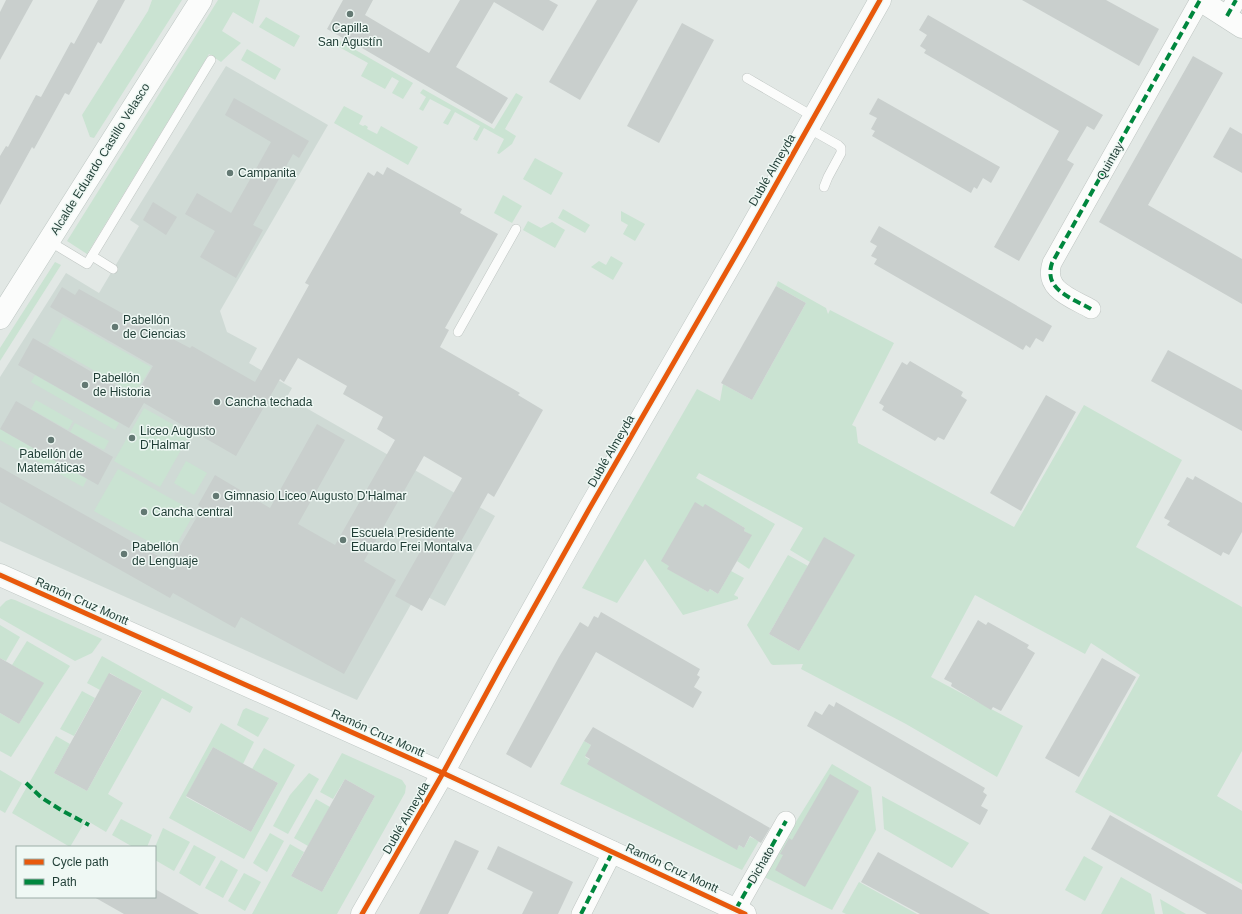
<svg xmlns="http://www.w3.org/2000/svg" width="1242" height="914" viewBox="0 0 1242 914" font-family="Helvetica,sans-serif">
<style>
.built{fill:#cfdad5}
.green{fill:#cae3d2}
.building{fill:#c9cfcd}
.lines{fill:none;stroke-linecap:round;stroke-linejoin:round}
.lane-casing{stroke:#bfc5c2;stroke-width:10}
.street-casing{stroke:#bfc5c2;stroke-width:20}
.secondary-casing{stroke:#bec6c3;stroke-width:23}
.lane{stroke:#fbfcfb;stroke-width:9}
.street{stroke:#fbfcfb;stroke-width:19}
.secondary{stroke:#fbfcfb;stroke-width:22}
.quiet{stroke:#00873e;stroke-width:4;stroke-dasharray:8 4;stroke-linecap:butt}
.cycleway-casing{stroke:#eff8f4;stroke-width:8}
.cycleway{stroke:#e8590c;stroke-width:5}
.poi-dot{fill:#637973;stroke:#eff8f4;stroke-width:1.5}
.labels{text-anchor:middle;stroke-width:3;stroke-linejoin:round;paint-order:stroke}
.poi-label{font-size:12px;fill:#1f3d35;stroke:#eff8f4;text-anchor:start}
.street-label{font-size:12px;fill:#1f3d35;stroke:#eff8f4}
</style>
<rect width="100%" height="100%" fill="#e2e8e5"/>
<polygon class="built" points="226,66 328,125 220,311 227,332 257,348 249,363 292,388 287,397 495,516 445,606 418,592 357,700 0,541 0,377 66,273 99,293 139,226 130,220"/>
<g class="green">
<polygon points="152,0 182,0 94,138 90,137 82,115 148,11"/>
<polygon points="218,0 260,0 253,24 233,12 222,31 241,43 221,62 209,54 87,254 67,241"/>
<polygon points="266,17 300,36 294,47 259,27"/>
<polygon points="333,37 413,83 403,99 392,93 399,81 392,77 385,89 361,76 368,63 330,42"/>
<polygon points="247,49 281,69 275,80 241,60"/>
<polygon points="423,89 494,129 516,93 523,97 505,129 516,136 512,144 499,154 497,153 504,139 484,128 477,141 473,139 480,126 455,112 448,125 443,123 451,110 430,99 423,111 419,109 426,97 420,93"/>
<polygon points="344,106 363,116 359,124 363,126 365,125 368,127 367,129 377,134 381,126 418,147 408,165 334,123"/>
<polygon points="535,158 563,173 551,195 523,179"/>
<polygon points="503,195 522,206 512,223 494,213"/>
<polygon points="563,209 590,225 585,233 558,218"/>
<polygon points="621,211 645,224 635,241 623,234 628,225 621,221"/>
<polygon points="528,221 541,228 552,222 565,230 555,248 523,230"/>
<polygon points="611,256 623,263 613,280 591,267 599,261 606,265"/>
<polygon points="55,262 61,265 0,361 0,348"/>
<polygon points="778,281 826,308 828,314 830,310 894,343 852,425 856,427 858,443 1014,527 1084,405 1182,460 1136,547 1242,607 1242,751 1217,796 1242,811 1242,884 1075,792 1140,675 1091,643 1085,654 975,595 931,677 1023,726 997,777 906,724 801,669 803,664 773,665 771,664 747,625 788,555 808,566 769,634 799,651 854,555 810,562 790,550 803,528 699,473 696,478 775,524 749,569 737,561 751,535 744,531 745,528 733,521 731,523 669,566 668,569 708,592 710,589 718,594 731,571 744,578 734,595 738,597 738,599 683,615 645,559 617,603 582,588 697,389 720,401 723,384 752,400 806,303 776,286"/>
<polygon points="63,317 151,367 135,394 48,344"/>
<polygon points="35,375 119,423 115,430 31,382"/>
<polygon points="36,400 73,421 68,430 31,409"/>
<polygon points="144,408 190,434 160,487 114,461"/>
<polygon points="75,423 109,441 104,450 70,432"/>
<polygon points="0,429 87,479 83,487 0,440"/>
<polygon points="186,461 207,473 194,495 174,483"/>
<polygon points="118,469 195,512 171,554 94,511"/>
<polygon points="11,599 15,600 102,639 92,653 75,661 0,618 0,607 6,601"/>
<polygon points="0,625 20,637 6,661 0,658"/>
<polygon points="27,641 70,666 11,757 0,751 0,713 19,724 43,683 12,665"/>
<polygon points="102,656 193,707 190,713 162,698 108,794 123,803 106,832 86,820 70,847 12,813 56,736 70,744 54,773 87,791 142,692 110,673 100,690 87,683"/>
<polygon points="82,691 95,698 74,736 60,729"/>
<polygon points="246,708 269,718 258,737 237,725 243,710"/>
<polygon points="221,723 254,742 243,764 213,747 186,797 251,832 278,783 252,769 264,748 295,765 244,859 169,818"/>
<polygon points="584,741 591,745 585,757 737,849 739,845 744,848 750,837 759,841 742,870 560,784"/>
<polygon points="342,753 402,780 406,786 405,793 337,914 252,914 290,844 304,852 291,876 322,892 375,796 345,779 333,799 320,792"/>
<polygon points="832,764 871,787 876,830 832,910 762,876"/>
<polygon points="0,770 22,783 5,813 0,810"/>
<polygon points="309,773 319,779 288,834 273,826 290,795"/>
<polygon points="882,796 969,843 952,868 884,829"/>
<polygon points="316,799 330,807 308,846 294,838"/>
<polygon points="121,819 152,835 147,847 133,847 112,835"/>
<polygon points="163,828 190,842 174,871 155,860 155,847"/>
<polygon points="270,833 284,841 267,872 253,863"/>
<polygon points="194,845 216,857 200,886 179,873"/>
<polygon points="1084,856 1103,867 1085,901 1065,890"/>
<polygon points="221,860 238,870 223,898 205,888"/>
<polygon points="244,873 261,882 245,911 228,901"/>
<polygon points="1121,877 1151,894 1155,914 1101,914"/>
<polygon points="859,882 917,914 846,914 842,912"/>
<polygon points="1160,899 1186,914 1163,914"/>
</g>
<g class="building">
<polygon points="6,0 33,0 0,60 0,12"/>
<polygon points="98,0 125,0 101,44 98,42 69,95 65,93 34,149 32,147 0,205 0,156 6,146 8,147 36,95 41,97 71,42 74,44"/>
<polygon points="343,0 373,0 365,15 429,53 460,0 549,0 558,5 543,31 494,2 456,67 508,98 492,124 350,41 350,42 327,29"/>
<polygon points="597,0 638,0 580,100 549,82"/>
<polygon points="1022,0 1106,0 1159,29 1139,66"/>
<polygon points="928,15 1103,115 1094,130 1087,126 1067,160 1074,164 1019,261 994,247 1059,131 924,53 926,50 920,46 927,35 919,30"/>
<polygon points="682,23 714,40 659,143 627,126"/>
<polygon points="1193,56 1223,73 1148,205 1242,259 1242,304 1099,222"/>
<polygon points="234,98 309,141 299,158 293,154 253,225 263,230 236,278 200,257 215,231 185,214 197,193 231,213 271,142 225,115"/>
<polygon points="878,98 1000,167 991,183 983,178 977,189 974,187 971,193 872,136 875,131 871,129 877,118 869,114"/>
<polygon points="1230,127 1242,134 1242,173 1213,157"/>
<polygon points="387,167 462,209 460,213 498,234 445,328 449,330 440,347 520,393 518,395 543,410 494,497 488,493 422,611 395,596 462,478 424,456 364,561 396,580 344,674 241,617 235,628 173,593 170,598 0,502 0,467 170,563 202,508 198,505 215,475 270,508 317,424 345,440 298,524 335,545 395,440 377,429 383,417 343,394 347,386 298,358 284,382 280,379 236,456 144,403 129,428 18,365 33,338 135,397 153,366 50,307 62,287 75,295 79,289 168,339 169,337 190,348 192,346 255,382 309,285 305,283 368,172 374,176 377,171 383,175"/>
<polygon points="153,202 177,217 166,235 143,220"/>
<polygon points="879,226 1052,326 1043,342 1036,338 1030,348 1026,345 1023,350 874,264 877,259 871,256 877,246 870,242"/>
<polygon points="776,286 806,303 752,400 721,383"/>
<polygon points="1168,350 1242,390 1242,431 1151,381"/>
<polygon points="910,361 963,392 961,396 967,400 944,440 938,437 935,441 882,410 884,406 879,403 902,362 907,365"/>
<polygon points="1046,395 1076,412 1021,511 990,493"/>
<polygon points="16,401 113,457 98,485 0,429"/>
<polygon points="1195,476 1242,503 1242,532 1229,555 1223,552 1221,556 1167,525 1170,521 1164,518 1187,477 1193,480"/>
<polygon points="695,502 703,507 705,504 745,528 744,531 752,535 718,594 710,589 708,592 667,569 669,566 661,561"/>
<polygon points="824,537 855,555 799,651 769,634"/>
<polygon points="601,612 700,669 697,675 700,677 694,687 702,692 693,708 596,652 531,768 506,754 559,657 580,622 588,627 594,616 598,618"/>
<polygon points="978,620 986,625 988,622 1029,645 1027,648 1035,653 1001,711 993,707 991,710 951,686 952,683 944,679"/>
<polygon points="0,658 44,683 19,724 0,713"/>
<polygon points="1102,658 1136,677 1079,777 1045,758"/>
<polygon points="109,673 142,691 87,791 54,773"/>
<polygon points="836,702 985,788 983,792 987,795 981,806 988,810 980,825 807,726 815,711 822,715 829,704 834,707"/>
<polygon points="593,727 770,828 761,843 750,836 744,848 739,845 737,850 587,764 590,759 585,756 591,745 584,741"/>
<polygon points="213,747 278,783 251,832 186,796"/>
<polygon points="830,774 859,791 805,887 775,870 783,855 780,854 789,838 792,840"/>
<polygon points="345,779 375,796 322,892 291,876"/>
<polygon points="1110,815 1242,890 1242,914 1207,914 1091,849"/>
<polygon points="455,840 479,851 448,914 419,914"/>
<polygon points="498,846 573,882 558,914 522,914 533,892 487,869"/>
<polygon points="878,852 990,914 920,914 861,882"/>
<polygon points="155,889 199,914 124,914 94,897 155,897"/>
</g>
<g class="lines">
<g class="lane-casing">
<g id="lane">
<polyline points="747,78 814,117"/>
<polyline points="808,128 838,145 841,148 841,153 828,177 824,187"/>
<polyline points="49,241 87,264 211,60"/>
<polyline points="92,256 113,269"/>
<polyline points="458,332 516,229"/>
</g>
</g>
<g class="street-casing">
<g id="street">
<polyline points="1227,16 1236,0"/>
<path d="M1091,309C1072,298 1043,290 1052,263L1200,0"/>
<polyline points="736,909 786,821"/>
<polyline points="581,914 613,851"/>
</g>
</g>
<g class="secondary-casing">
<g id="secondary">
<polyline points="1200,0 1242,27"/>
<polyline points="0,318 201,0"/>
<polyline points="0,575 443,773 745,914"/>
<polyline points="362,914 443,773 500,668 588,511 744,241 880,0"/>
</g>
</g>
<use href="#lane" class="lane"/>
<use href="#street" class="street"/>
<use href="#secondary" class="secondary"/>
<g class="quiet">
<polyline points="1227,16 1236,0"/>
<path d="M1091,309C1072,298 1043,290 1052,263L1200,0"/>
<polyline points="26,783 42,798 61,810 89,825"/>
<polyline points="736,909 786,821"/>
<polyline points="581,914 613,851"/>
</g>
<g class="cycleway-casing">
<g id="cycleway">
<polyline points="0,575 443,773 745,914"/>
<polyline points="362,914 443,773 500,668 588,511 744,241 880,0"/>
</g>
</g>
<use href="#cycleway" class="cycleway"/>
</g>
<g class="poi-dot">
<circle cx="350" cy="14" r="4"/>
<circle cx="230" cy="173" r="4"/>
<circle cx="115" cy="327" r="4"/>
<circle cx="85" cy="385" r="4"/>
<circle cx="217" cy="402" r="4"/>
<circle cx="132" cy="438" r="4"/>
<circle cx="51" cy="440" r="4"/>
<circle cx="216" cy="496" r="4"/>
<circle cx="144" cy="512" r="4"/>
<circle cx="343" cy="540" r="4"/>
<circle cx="124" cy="554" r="4"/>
</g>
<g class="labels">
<g class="poi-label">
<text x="350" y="32" text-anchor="middle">Capilla<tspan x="350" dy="14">San Agustín</tspan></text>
<text x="238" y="177">Campanita</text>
<text x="123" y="324">Pabellón<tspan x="123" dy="14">de Ciencias</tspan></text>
<text x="93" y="382">Pabellón<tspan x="93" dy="14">de Historia</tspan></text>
<text x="225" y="406">Cancha techada</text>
<text x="140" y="435">Liceo Augusto<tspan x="140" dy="14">D'Halmar</tspan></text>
<text x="51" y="458" text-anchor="middle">Pabellón de<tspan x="51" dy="14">Matemáticas</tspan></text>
<text x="224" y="500">Gimnasio Liceo Augusto D'Halmar</text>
<text x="152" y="516">Cancha central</text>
<text x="351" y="537">Escuela Presidente<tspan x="351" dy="14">Eduardo Frei Montalva</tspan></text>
<text x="132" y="551">Pabellón<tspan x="132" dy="14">de Lenguaje</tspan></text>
</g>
<g class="street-label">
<text transform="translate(100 159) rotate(-58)" y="4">Alcalde Eduardo Castillo Velasco</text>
<text transform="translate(1110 161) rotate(-60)" y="4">Quintay</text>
<text transform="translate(772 170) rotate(-60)" y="4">Dublé Almeyda</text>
<text transform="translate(611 451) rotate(-60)" y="4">Dublé Almeyda</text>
<text transform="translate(82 601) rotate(24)" y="4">Ramón Cruz Montt</text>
<text transform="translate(378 733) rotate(24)" y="4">Ramón Cruz Montt</text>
<text transform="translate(406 818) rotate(-60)" y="4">Dublé Almeyda</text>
<text transform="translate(761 865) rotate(-60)" y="4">Dichato</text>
<text transform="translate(672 868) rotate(25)" y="4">Ramón Cruz Montt</text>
</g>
</g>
<rect x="16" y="846" width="140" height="52" fill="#eff8f4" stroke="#9cada8"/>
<rect x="24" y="859" width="20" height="6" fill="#e8590c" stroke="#9cada8"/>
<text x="52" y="866" font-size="12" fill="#1f3d35">Cycle path</text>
<rect x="24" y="879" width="20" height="6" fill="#00873e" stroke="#9cada8"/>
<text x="52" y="886" font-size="12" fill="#1f3d35">Path</text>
</svg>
